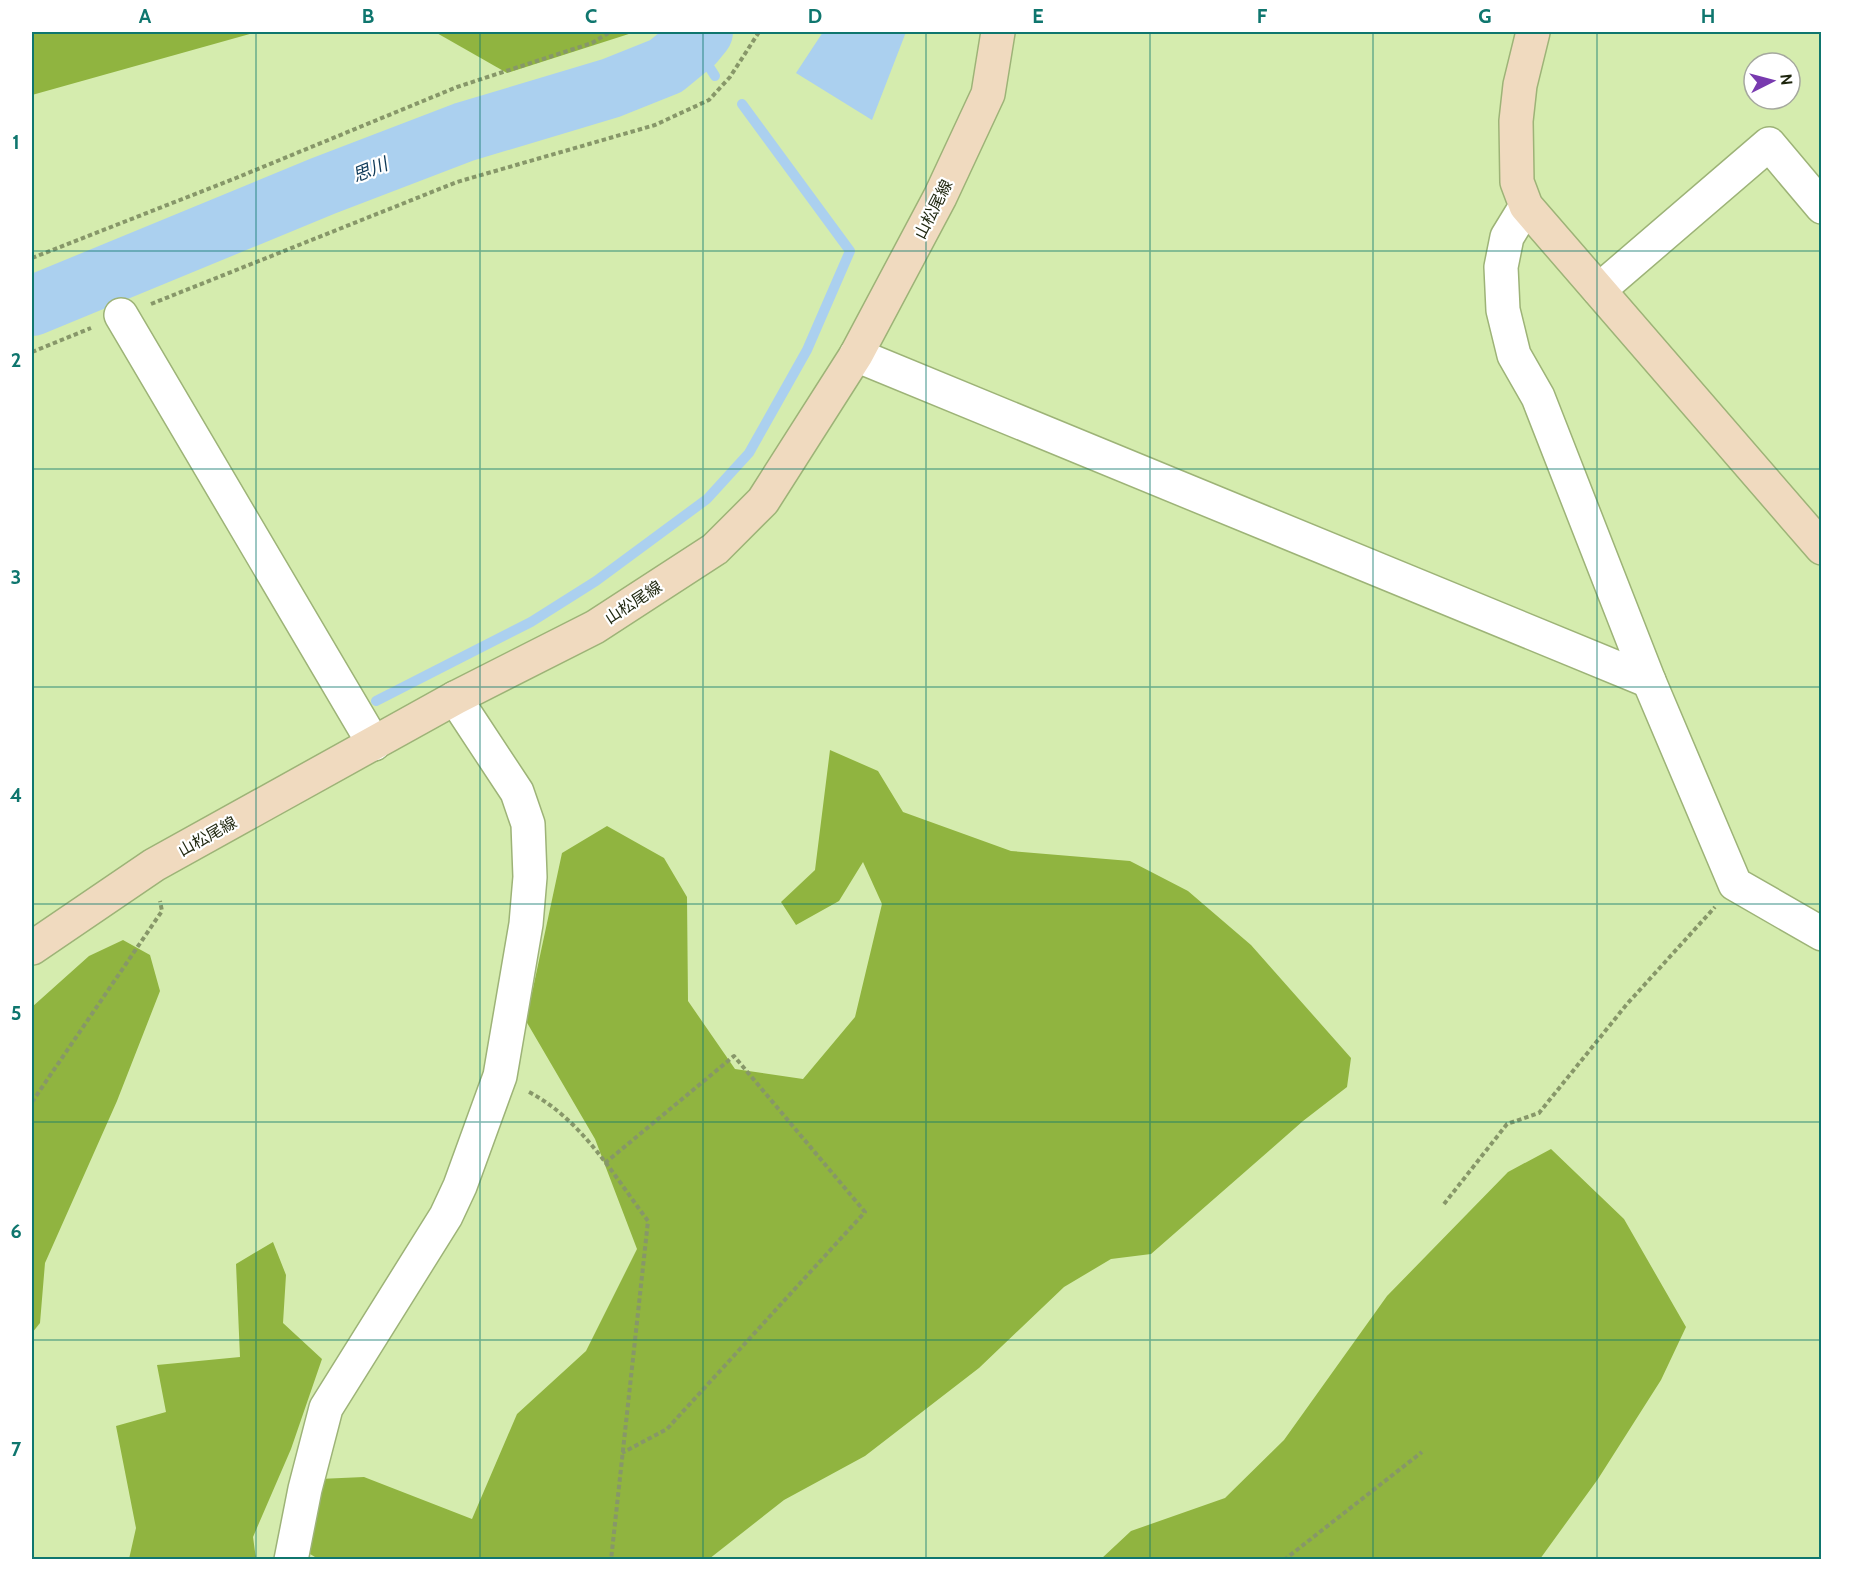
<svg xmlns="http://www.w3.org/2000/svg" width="1853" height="1591" viewBox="0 0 1853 1591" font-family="Cabin,'Noto Sans JP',sans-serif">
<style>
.forest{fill:#90b440}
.water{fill:#abd0ef}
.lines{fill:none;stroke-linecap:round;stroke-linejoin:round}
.stream{stroke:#abd0ef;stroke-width:10}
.river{stroke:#abd0ef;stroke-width:60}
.street-casing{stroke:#9db377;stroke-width:36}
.secondary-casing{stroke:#9db377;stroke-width:36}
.path{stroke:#879769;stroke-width:4;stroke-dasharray:4.5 3;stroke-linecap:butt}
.street{stroke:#fff;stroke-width:33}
.secondary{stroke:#f0dabf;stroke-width:33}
.grid{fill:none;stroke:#0f766e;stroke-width:1.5;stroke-opacity:0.55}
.labels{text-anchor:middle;stroke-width:4.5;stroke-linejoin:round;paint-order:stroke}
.street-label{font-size:16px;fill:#1d250d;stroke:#fff}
.water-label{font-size:18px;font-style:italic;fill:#0f3a59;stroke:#fff}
.neatline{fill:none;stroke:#0f766e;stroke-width:2}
.grid-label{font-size:20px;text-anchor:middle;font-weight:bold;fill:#0f766e}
</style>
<rect width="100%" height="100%" fill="#d5ecae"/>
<g class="forest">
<polygon points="32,32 257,32 32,95"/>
<polygon points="435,32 635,32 507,73"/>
<polygon points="830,750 878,771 903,812 1011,851 1130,861 1188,891 1251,945 1351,1058 1347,1087 1303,1121 1151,1254 1111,1259 1064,1287 979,1368 865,1456 784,1500 709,1559 320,1560 310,1554 319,1479 364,1477 472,1519 517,1414 586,1351 637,1249 595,1139 526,1021 562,853 607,826 664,858 687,897 688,1001 735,1069 803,1079 855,1017 882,904 863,862 839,901 796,925 781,902 815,870"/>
<polygon points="123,940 150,955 160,991 117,1101 45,1263 40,1323 32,1333 32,1007 89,956"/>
<polygon points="1551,1149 1624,1219 1686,1327 1661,1380 1598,1479 1540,1559 1101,1559 1131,1531 1225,1498 1284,1440 1387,1296 1508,1172"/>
<polygon points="273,1242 286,1275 283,1323 322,1359 291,1449 253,1537 256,1559 129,1559 136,1528 116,1426 166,1412 157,1365 240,1357 236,1264"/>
</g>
<polygon class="water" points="823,32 906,32 872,120 796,73"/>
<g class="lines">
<g class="stream">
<polyline points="694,43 715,76"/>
<polyline points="376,701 531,622 596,581 707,499 749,453 807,350 850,251 742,104"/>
</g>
<polyline class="river" points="32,306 323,186 464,132 611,88 666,66 694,43 703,32"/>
<g class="street-casing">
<g id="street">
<polyline points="1526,206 1507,237 1501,267 1503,310 1514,355 1538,397 1649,681 1735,884 1822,934"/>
<polyline points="1599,290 1769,144 1822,207"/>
<polyline points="121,315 374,744"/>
<polyline points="856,355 1649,681"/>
<polyline points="291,1560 305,1489 326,1408 446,1216 460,1186 500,1076 526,924 530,877 528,824 517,792 455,698"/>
</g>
</g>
<g class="secondary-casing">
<g id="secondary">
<polyline points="1533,32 1520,85 1516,121 1517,182 1526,206 1822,548"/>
<polyline points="32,948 154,865 455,698 595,627 715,549 763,501 856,355 940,197 988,94 998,32"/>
</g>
</g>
<g class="path">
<polyline points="32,258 236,178 457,87 592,43 610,32"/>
<polyline points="151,304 457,182 655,125 709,100 730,77 759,32"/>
<polyline points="32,352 91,328"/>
<path d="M529,1092C581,1119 613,1174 648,1221L611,1560"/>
<polyline points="32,1102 162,911 160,901"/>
<polyline points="605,1163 734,1056 865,1212 667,1429 622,1453"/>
<polyline points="1444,1204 1507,1124 1539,1113 1627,1004 1715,907"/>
<polyline points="1284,1560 1422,1452"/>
</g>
<use href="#street" class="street"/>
<use href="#secondary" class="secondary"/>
</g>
<path class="grid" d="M256,32V1560M480,32V1560M703,32V1560M926,32V1560M1150,32V1560M1373,32V1560M1597,32V1560M32,251H1822M32,469H1822M32,687H1822M32,904H1822M32,1122H1822M32,1340H1822"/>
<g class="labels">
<g class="street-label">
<text transform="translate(933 209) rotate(-63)" y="6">山松尾線</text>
<text transform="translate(633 602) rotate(-33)" y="6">山松尾線</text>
<text transform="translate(207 836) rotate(-29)" y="6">山松尾線</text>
</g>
<g class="water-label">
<text transform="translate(370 170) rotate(-22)" y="6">思川</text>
</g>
</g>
<rect width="1853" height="1591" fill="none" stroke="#ffffff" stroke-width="66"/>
<g transform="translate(1772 81) rotate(84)"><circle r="28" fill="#ffffff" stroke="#a5a89e" stroke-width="1.5"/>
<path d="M0-4.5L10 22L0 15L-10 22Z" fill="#783aaf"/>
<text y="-9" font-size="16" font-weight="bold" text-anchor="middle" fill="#1d250d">N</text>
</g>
<rect x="33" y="33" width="1787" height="1525" class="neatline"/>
<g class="grid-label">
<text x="145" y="23">A</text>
<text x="368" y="23">B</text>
<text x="591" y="23">C</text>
<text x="815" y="23">D</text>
<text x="1038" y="23">E</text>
<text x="1262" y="23">F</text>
<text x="1485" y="23">G</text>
<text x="1708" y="23">H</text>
<text x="16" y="149">1</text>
<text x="16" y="367">2</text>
<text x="16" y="584">3</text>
<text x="16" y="802">4</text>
<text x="16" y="1020">5</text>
<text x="16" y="1238">6</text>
<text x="16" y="1456">7</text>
</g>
</svg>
